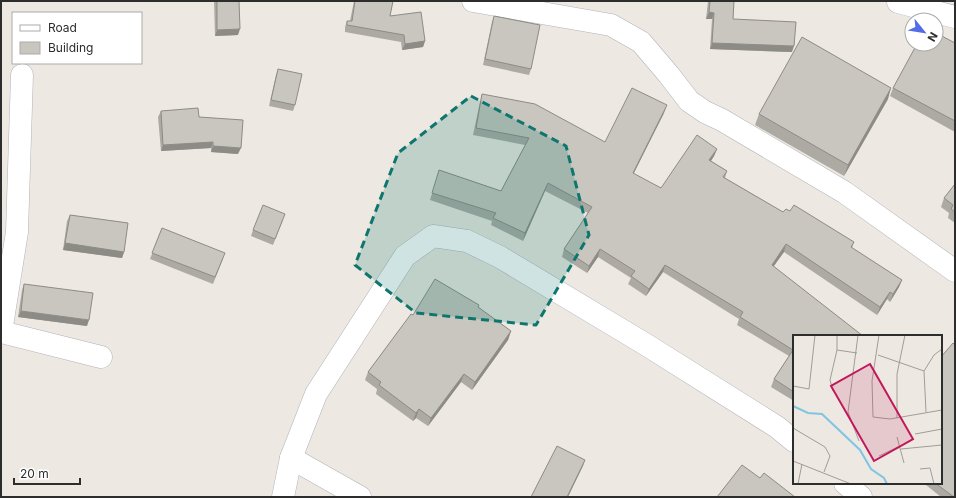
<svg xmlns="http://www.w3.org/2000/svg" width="956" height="498" viewBox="0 0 956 498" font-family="Inter,sans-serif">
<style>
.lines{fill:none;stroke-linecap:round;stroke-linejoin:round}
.street-casing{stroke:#b1b3bb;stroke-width:23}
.street{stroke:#fff;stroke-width:22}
.wall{fill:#adaaa4}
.shaded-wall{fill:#8d8b86}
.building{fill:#c9c6bf;stroke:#8d8b86}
.marked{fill:#0f766e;fill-opacity:0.2;stroke:#0f766e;stroke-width:3;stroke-dasharray:8 5;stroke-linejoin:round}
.inset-river{fill:none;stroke:#80c5e3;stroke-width:2}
.inset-road{fill:none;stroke:#a09d99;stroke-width:1}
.view{fill:#c2185b;fill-opacity:0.15;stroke:#c2185b;stroke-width:2}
.inset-edge{fill:none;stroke:#2d2d2d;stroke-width:2}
</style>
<rect width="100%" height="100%" fill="#ede8e1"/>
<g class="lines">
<g class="street-casing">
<g id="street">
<polyline points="473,1 611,25 641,42 669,75 689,101 705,112 722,120 844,192 955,271"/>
<polyline points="898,2 955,17"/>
<polyline points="1,332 17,232 22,75"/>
<polyline points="1,332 101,357"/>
<polyline points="291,458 360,497"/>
<polyline points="845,483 861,497"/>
<polyline points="283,497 291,458 316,394 405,256 433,236 467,241 500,257 645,344 777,427 794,441"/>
</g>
</g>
<use href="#street" class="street"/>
</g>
<g class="wall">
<polygon points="214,1 239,1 238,35 215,36"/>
<polygon points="354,1 393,1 390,16 425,41 423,47 402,50 401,42 345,32 345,27 347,21 350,21"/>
<polygon points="708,1 734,1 733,19 792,52 710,49 712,19 706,19"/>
<polygon points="494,16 531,69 529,75 483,65 492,22"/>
<polygon points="955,43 955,132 890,96 893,88"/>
<polygon points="278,69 295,105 293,111 269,106 276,75"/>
<polygon points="482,94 605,142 664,113 633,174 661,188 717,149 714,156 711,161 727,171 725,178 783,212 790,211 854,242 852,248 902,280 899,287 890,302 887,299 877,315 784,252 773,266 794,336 794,401 771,387 774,379 789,356 737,325 739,319 663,272 646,296 628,284 631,278 598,257 587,273 562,257 564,249 588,213 545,191 523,241 491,225 492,221 430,200 439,170 501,191 525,145 473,135 480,102"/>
<polygon points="888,99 844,176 755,125 759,114"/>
<polygon points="161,111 199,117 238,154 211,152 211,148 161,151 158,117"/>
<polygon points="955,184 955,223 948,218 949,213 941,207 944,198"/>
<polygon points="70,215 124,252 122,258 63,250 67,221"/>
<polygon points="283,220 273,245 251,236 253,230"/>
<polygon points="162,228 223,259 213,284 150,259"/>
<polygon points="24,284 87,326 18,317 22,290"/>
<polygon points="478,307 511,331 508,340 472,390 461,382 428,426 416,418 413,421 376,394 377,389 365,380 368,372 413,315"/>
<polygon points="926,483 941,483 955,497 941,497 926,485"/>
</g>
<g class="shaded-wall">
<polygon points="809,1 827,1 827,2"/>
<polygon points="709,12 714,13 712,19 706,19"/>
<polygon points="240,29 238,35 215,36 217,30"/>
<polygon points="425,41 423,47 402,50 405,44"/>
<polygon points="712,43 794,46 792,52 710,49"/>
<polygon points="891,88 888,99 844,176 848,165"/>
<polygon points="667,105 664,113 630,181 633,173"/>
<polygon points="213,142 211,148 161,151 163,145"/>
<polygon points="213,146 241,148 238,154 211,152"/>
<polygon points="717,149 714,156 707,167 709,160"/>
<polygon points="548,183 545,191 523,241 525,233"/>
<polygon points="65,243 124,252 122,258 63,250"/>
<polygon points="786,244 784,252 769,273 772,265"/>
<polygon points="600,249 598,257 587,273 589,266"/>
<polygon points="665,265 663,272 646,296 649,289"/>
<polygon points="902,280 899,287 890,302 893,294"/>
<polygon points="890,292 887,299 877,315 880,307"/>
<polygon points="21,311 89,320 87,326 18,317"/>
<polygon points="511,331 508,340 472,390 475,382"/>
<polygon points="464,374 461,382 428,426 431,418"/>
<polygon points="419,409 416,418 413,421 416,413"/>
<polygon points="585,460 583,466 568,497 567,497"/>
</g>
<g class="building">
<polygon points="217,1 239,1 240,29 217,30"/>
<polygon points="355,1 393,1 390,16 421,12 425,41 405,44 404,35 347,25 347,21 352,21"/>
<polygon points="710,1 734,1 733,19 796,22 794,46 712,43 714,13 709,12"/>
<polygon points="494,16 540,25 531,69 485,59"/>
<polygon points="936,33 955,43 955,121 893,88 917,44 936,44"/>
<polygon points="802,37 891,88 848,165 759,114"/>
<polygon points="278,69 302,74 295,105 271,100"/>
<polygon points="632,88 667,105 633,173 661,188 697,135 717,149 709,160 727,171 723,177 783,212 786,209 790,211 794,205 854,242 851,247 902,280 893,294 890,292 880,307 786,244 772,265 863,336 794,336 794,392 774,379 793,350 740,317 743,312 665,265 649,289 631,276 635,271 600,249 589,266 564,249 592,207 548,183 525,233 493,218 496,213 432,193 439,170 501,191 529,138 476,128 482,94 535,104 605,142"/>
<polygon points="198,108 199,117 243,120 241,148 213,146 213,142 163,145 161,111"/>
<polygon points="955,184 955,212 951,209 953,205 944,198"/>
<polygon points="263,205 285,214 275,239 253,230"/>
<polygon points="70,215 128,223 124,252 65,243"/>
<polygon points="162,228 225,253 215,277 152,253"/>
<polygon points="435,279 479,305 478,307 511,331 475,382 464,374 431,418 419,409 416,413 379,385 381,382 368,372 411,314 413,315"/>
<polygon points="24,284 93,293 89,320 21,311"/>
<polygon points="953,343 955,345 955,497 954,497 935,483 941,483 941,357"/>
<polygon points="557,446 585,460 567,497 531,497"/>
<polygon points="742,465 760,478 764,473 795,497 717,497"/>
</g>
<path class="marked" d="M471,96L566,146L589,235L536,325L416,313L355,265L398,153Z"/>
<g transform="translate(793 335)">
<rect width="149" height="149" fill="#ede8e1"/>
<path class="inset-river" d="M0,71L15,78L29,79L67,115L78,134L91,143L94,149"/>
<path class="inset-road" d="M65,0L55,77L66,106M86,0L79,46L80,82L97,84L149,75M44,15L64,18M85,20L131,36M0,31V3M0,51L16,54L22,0M40,56L37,45L44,15V0M133,77L131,36L141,20L149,14M104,83V39L112,0M0,93L32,112L37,121L31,137M122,99L149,94M104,102L111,128M108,114L149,110M86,121L107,111M0,126L58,149M127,134L137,133L141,149M5,149L9,129"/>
<path class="view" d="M77,29L120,104L81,126L38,51Z"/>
<rect width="149" height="149" class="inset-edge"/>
</g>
<rect width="956" height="498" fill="none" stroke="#2d2d2d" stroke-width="4"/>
<rect x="12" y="12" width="130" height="52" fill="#ffffff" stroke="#ababab"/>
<rect x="20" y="25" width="20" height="6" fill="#ffffff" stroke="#ababab"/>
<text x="48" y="32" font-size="12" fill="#2d2d2d">Road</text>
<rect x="20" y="42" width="20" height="12" fill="#c9c6bf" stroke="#ababab"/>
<text x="48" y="52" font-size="12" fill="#2d2d2d">Building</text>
<g transform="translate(924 32) rotate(120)"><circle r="19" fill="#ffffff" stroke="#ababab"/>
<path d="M0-3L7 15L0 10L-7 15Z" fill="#546be7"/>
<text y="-6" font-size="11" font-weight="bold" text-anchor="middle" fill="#2d2d2d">N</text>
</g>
<path d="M14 478v6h66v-6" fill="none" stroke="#2d2d2d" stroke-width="2"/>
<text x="20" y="478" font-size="12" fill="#2d2d2d" stroke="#ffffff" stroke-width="3" paint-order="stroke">20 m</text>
</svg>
